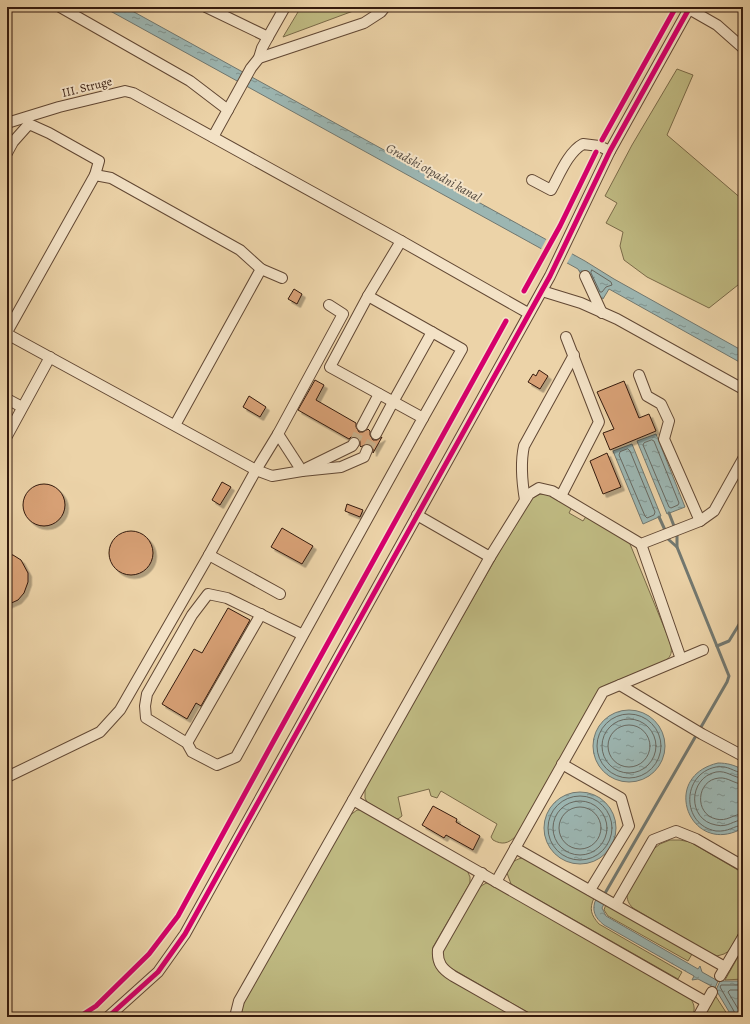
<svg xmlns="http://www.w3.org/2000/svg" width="750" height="1024" viewBox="0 0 750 1024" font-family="Alegreya,serif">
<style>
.grass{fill:#bfba82;stroke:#7a6a48}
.water{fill:url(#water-ripples);stroke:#727870}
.pier{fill:#ecd3a8}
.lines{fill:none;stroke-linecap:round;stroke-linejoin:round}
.shore{stroke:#686860;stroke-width:1}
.stream{stroke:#727870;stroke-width:3}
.building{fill:#d7a075;stroke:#341a0e;filter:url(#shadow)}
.minor-tunnel{stroke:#c7ae89;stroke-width:10;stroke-dasharray:10 5;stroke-linecap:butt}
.minor-casing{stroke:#624834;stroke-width:12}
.minor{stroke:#f3e2c6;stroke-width:10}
.cycleway-casing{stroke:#f3e2c6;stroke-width:8}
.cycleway{stroke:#d6006c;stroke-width:5}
.labels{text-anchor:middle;stroke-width:4;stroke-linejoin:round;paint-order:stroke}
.street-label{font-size:12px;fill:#341a0e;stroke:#f3e2c6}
.water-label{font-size:13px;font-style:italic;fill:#53493f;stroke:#f3e2c6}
</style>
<defs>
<pattern id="water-ripples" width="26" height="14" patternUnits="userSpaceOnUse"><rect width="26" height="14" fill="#9cb6b2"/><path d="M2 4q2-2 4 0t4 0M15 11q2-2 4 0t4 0" fill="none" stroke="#80938f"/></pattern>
<filter id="shadow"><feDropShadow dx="3.5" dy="3.5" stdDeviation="0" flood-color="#0004"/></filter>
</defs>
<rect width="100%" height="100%" fill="#ecd3a8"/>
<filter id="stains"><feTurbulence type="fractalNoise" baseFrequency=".005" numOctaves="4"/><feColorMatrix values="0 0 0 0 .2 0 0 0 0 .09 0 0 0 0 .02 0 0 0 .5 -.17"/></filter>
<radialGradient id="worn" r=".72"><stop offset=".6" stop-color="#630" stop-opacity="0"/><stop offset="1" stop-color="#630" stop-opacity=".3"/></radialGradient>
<g class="grass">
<polygon points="301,7 364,7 283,37"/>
<polygon points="677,69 693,75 667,135 743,200 743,281 709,308 647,277 624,260 620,246 623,232 606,223 617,203 605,196 632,145"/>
<path d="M540,494L551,495L572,507L569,513L583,521L587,515L627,539L630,544L668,637C672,647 674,655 665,661L606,685L602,688L516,836C508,844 502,845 493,840L491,837L497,824L441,791L437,798L431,796L429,789L398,797L402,816L398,819L395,818L367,802L365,798V788L526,505L530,499Z"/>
<path d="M357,810H362L466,868L470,877V883L433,947C431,957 434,968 442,974L517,1017H239L246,997L349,816Z"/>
<path d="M670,840H680L690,842L743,873V926L729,951L724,954L717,956L710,953L633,908C628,903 627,900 627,893L651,851L660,844Z"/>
<path d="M522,858L527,859L594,898C589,909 591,915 599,924L682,972L678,979L511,884L507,873C510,864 513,860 522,858Z"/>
<path d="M486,883H491L691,999C695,1006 695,1010 692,1017H536L449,967L443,960L442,953L478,888Z"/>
<polygon points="606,904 692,954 688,961 608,916 604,910"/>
<polygon points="743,948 743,979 725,980"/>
<polygon points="715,995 729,1017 703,1017"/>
</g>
<g class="water">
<path d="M103,7H125L585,261L614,279L743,351V364L609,289L603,299C593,296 583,278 578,269Z"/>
<polygon points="656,434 685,507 667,514 637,441"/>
<polygon points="632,444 661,516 643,524 613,451"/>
<circle cx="629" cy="746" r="36"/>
<path d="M718,763C727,763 735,765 743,770V828C691,858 658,777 718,763Z"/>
<circle cx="580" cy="828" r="36"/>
<path d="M596,899L604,904L602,908L606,916L698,969L700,966L702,972L718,981L715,988L698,979L692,980L694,976L604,925C595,918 591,910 596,899Z"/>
<polygon points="720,981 743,981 743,1017 734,1017 731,1015 716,990"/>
</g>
<polygon class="pier" points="547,238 573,252 566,265 540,251"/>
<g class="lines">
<g class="shore">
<polygon points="592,270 611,282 612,285 606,287 602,292 600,292 591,273"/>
<polygon points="652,440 654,441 679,503 678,505 671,508 669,507 643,445 644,443"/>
<polygon points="628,449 630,451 655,512 654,515 647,518 645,516 619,455 620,452"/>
<circle cx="629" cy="746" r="32"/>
<circle cx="629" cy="746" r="27"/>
<circle cx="629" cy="746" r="21"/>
<path d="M743,773C733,772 729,765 716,767C681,774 681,825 716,831C729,832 733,826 743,825"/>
<path d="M743,778C733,778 727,770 716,772C688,778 687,820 716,825C728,828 733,820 743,820"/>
<path d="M743,784C734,784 728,777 719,778C696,780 694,814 716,819C727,822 733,814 743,814"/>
<circle cx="580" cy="828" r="32"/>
<circle cx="580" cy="828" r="27"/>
<circle cx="580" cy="828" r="21"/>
<polyline points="736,1017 735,1013 720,987 721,985 743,985"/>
<polyline points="741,1017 740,1012 728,992 730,990 743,990"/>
</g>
<g class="stream">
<polyline points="669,513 674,526"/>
<polyline points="659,517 665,530"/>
<polyline points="668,539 677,547"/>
<polyline points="717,646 729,641 743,618"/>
<polyline points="604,895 727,682 729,676 677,547 677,536"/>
</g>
</g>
<g class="building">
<polygon points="294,289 302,294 297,304 288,299"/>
<polygon points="539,370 548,376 540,389 528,382 533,374 536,376"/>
<polygon points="315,380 324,385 316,400 356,423 356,427 359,432 363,432 368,429 370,431 370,435 373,440 377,440 382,437 373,453 373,449 370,444 366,444 361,447 360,446 360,440 357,437 351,437 349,439 298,410"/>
<polygon points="624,381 639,418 649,414 656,431 610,450 603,433 614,429 597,392"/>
<polygon points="249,396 266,407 260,417 243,407"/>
<polygon points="607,453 621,487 603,494 590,461"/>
<polygon points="222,482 231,487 220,505 212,500"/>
<circle cx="44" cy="505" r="21"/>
<polygon points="347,504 363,510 360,517 345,511"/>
<polygon points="282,528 313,546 302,564 271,547"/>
<circle cx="131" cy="553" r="22"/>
<polygon points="7,554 13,555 21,560 28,573 28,582 24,593 18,600 7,605"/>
<polygon points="228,608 250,620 201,706 196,703 187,719 162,704 194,649 202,653"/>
<polygon points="433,806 457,819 456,822 480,836 473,850 446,835 444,838 422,825"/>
</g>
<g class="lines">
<g class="minor-tunnel">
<polyline points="354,443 362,426"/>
<polyline points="367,450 376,434"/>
</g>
<g class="minor-casing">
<g id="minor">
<polyline points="60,7 190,81 228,110"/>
<polyline points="206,7 268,37 285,7"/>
<polyline points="689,9 717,25 743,48"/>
<polyline points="259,58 262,48 268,37"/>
<polyline points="7,123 59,107 125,91 133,93 401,241 528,313"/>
<polyline points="213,137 251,68 259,58 364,23 381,12 385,7"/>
<polyline points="7,153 13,142 29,124 49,133 99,161 95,175"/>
<path d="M532,180L551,190C559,176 568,152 583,144L599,146L610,151"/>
<polyline points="261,269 282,278"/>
<polyline points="585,276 602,313"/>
<polyline points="542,291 581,303 617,319 743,389"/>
<polyline points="368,296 462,349 423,418"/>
<polyline points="7,332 95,175 111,178 240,250 261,269 175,425"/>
<polyline points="7,334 256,470 272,476 302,471 341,467 364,457 367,450"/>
<polyline points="639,375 647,396 661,404 669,421 664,439 700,521"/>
<polyline points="7,399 22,407"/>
<polyline points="362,426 379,394"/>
<polyline points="278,434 302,471"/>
<polyline points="376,434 393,402 432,332"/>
<polyline points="7,436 50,357"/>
<polyline points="307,468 352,446 354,443"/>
<polyline points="561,496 599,422 566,337"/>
<path d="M525,500C522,482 520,464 524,446L574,355"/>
<polyline points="417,515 490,557 529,494 539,488 552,491 641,544 700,521 714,511 743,459"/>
<polyline points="641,544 681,659"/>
<polyline points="490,557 353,800 706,1002"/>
<polyline points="280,594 209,555 256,470 278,434 343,314 329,305"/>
<polyline points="303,635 236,757 217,765 192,752 187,743 146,718 145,706 147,694 192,615 208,594 227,598 303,635 423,418 330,367 368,296 401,241"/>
<polyline points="620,685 702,734 743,756"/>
<polyline points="187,743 261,614"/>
<polyline points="562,764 621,798 629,826 590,890"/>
<polyline points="7,777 100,732 120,710 209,555"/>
<polyline points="515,848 725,967"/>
<path d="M482,873L438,950C437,963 442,969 453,976L525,1017"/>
<polyline points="496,882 603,692 703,650"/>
<polyline points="616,904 653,840 676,831 696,839 743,866"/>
<polyline points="720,976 743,937"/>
<polyline points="108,1017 158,972 185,934 550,276 610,151 690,7"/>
<polyline points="235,1017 239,1001 353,800"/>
<polyline points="698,1017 712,992"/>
</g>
</g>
<use href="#minor" class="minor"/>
<g class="cycleway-casing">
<g id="cycleway">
<polyline points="602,140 676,7"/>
<polyline points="524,291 560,226 596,152"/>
<polyline points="79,1017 96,1006 149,954 178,916 272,744 506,321"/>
<polyline points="108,1017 158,972 185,934 550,276 610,151 690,7"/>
</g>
</g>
<use href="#cycleway" class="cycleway"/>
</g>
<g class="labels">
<g class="street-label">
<text transform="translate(87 87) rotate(-14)" y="4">III. Struge</text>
</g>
<g class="water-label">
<text transform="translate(434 172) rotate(29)" y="5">Gradski otpadni kanal</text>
</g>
</g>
<rect width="750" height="1024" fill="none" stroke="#ecd3a8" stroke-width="24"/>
<rect x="8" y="8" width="734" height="1008" fill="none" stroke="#341a0e" stroke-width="2"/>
<rect x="12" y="12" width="726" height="1000" fill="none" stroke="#341a0e"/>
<rect width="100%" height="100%" filter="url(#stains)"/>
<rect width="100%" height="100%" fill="url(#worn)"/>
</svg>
